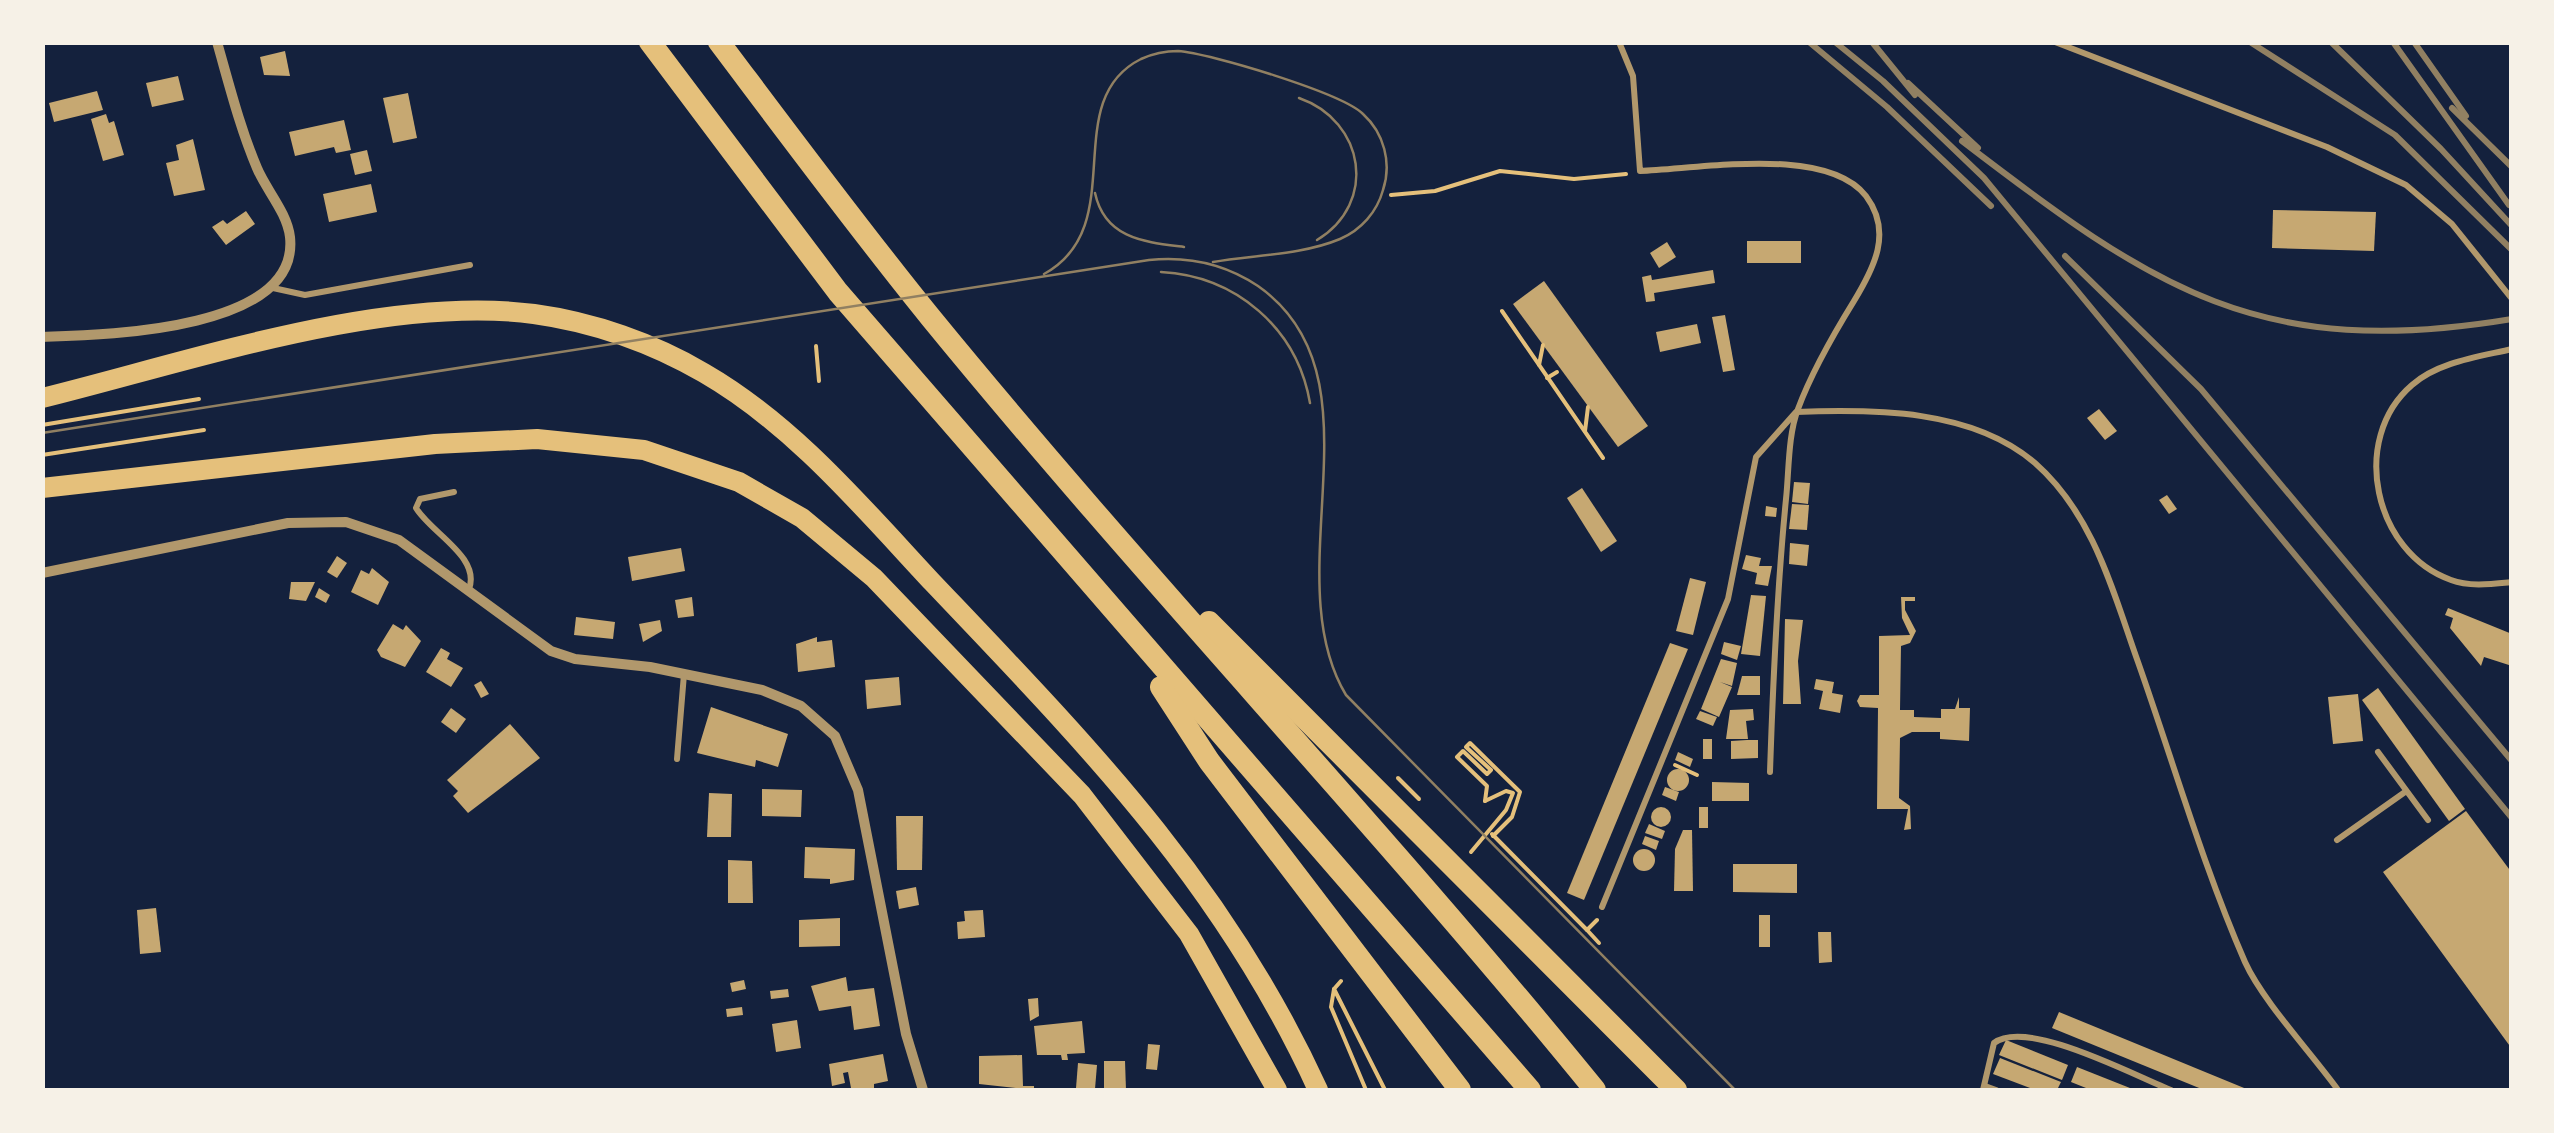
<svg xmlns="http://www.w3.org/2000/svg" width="2554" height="1133" viewBox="0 0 2554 1133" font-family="'DM Sans',sans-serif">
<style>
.building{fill:#c6a872}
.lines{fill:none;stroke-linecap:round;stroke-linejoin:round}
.path{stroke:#e5c07b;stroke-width:4}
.service{stroke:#b1986c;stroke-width:6}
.minor{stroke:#b1986c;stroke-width:10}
.primary{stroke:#e5c07b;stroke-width:20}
.motorway{stroke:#e5c07b;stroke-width:22}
.tram{stroke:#918062;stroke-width:2.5}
.rail{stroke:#918062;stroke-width:6}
</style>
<rect width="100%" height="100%" fill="#14213d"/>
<g class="building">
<polygon points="285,51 290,76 264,75 260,57"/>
<polygon points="178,76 184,100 152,107 146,83"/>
<polygon points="97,91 103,110 54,122 49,103"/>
<polygon points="408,93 417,138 393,143 383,98"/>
<polygon points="106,114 109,123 114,121 124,155 103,161 91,119"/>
<polygon points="344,120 351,150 336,153 334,147 295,156 289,132"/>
<polygon points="193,139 205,190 174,196 166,163 179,160 176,145"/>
<polygon points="367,150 372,171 355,175 350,154"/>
<polygon points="371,184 377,212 329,222 323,194"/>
<polygon points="2273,210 2376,212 2374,251 2272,248"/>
<polygon points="246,211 255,224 226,245 212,227 223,220 227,224"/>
<rect x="1747" y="241" width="54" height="22"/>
<polygon points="1667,242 1676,257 1659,268 1650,253"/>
<polygon points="1713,270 1715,283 1654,293 1655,301 1646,302 1642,277 1651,275 1652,280"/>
<polygon points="1544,281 1648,426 1618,447 1513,304"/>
<polygon points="1725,315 1735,370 1723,372 1712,317"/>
<polygon points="1697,324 1701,343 1660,352 1656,332"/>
<polygon points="2099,409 2117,431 2105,440 2087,418"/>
<polygon points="1794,482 1810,483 1808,504 1792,502"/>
<polygon points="1582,488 1617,541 1601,552 1567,498"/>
<polygon points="2167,495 2177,509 2169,514 2159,500"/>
<polygon points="1792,504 1809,505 1807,530 1789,529"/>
<polygon points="1766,506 1777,508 1776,517 1765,516"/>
<polygon points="1790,543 1809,545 1807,566 1789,564"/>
<polygon points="681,548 685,571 632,581 628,557"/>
<polygon points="1746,555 1761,558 1759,566 1772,566 1768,586 1755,584 1757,573 1742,569"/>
<polygon points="337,556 347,563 337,578 327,572"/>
<polygon points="372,568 389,582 378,605 351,592 361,570 369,574"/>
<polygon points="1690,578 1706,582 1693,635 1676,631"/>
<polygon points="291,582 315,582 306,601 289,599"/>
<polygon points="319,588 330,595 326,603 315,597"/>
<polygon points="1751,595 1766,596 1760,656 1741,654"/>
<polygon points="692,597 694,616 678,618 675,600"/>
<polygon points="1901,597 1915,597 1915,601 1905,601 1905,610 1916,631 1910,643 1901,646 1900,710 1914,710 1914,717 1941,718 1941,709 1955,709 1959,697 1959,708 1970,708 1969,741 1940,739 1940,732 1912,732 1900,738 1899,798 1910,806 1911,829 1904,830 1908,809 1877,809 1878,708 1860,707 1857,701 1860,695 1879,695 1879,636 1910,635 1902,618"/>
<polygon points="2448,608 2512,634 2512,666 2484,657 2481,666 2450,628 2453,618 2445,615"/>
<polygon points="576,617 615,622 613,639 574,635"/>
<polygon points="1785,619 1803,620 1798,661 1801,704 1783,704"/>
<polygon points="660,620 662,631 643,642 639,624"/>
<polygon points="393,624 403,630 406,625 421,641 405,667 381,657 377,650"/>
<polygon points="817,637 817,642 832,640 835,667 798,672 796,644"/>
<polygon points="1724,642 1741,646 1737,660 1721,654"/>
<polygon points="1670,643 1688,649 1584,900 1567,893"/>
<polygon points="441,648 450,653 447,659 463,668 451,687 426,672"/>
<polygon points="1721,659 1737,663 1732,686 1720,682 1732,687 1719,717 1701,709"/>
<polygon points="1742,676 1760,676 1760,695 1737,695"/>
<polygon points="899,677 901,705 867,709 865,680"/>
<polygon points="1816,679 1834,682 1832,693 1843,695 1840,713 1819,709 1823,691 1814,689"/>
<polygon points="481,681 489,694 481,698 474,685"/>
<polygon points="2378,688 2465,809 2449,821 2362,700"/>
<polygon points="2358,694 2363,741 2333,744 2328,697"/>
<polygon points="711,707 788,734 778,767 756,760 755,767 697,753"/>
<polygon points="451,708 466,719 456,733 441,722"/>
<polygon points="1753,709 1754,720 1746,721 1748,739 1726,739 1730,710"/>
<polygon points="1700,711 1717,717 1713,726 1696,719"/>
<polygon points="510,724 540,758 468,813 453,796 458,791 447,780"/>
<rect x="1703" y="739" width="9" height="20"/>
<polygon points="1747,740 1758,740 1758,758 1731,759 1731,741"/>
<polygon points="1678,752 1693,759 1690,767 1675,760"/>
<circle cx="1678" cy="780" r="11"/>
<polygon points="1712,782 1749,783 1749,801 1712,801"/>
<polygon points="1665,787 1679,792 1676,801 1662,795"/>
<polygon points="762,789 802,790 801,817 762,816"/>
<polygon points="709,793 732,794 731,837 707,837"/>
<circle cx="1661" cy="817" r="10"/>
<rect x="1699" y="807" width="9" height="21"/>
<polygon points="2466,811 2512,873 2512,1049 2383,872"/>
<polygon points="896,816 923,816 922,870 897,870"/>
<polygon points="1649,824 1665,831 1662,839 1645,833"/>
<polygon points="1683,830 1692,830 1693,891 1674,891 1675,849"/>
<polygon points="1645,836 1659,841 1656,850 1642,844"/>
<polygon points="805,847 855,849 854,880 830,884 830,879 804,878"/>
<circle cx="1644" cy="860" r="11"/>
<polygon points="728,860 752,861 753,903 728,903"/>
<polygon points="1733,864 1797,864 1797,893 1733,892"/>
<polygon points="916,887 919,905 899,909 896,891"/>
<polygon points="156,908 161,952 140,954 137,910"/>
<polygon points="983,910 985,937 958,939 957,922 965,921 964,911"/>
<rect x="1759" y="915" width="11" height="32"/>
<polygon points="840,918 840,946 799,947 799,920"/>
<polygon points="1818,932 1831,932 1832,962 1819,963"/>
<polygon points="846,977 848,991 874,988 880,1026 854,1030 851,1006 819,1011 811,986"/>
<polygon points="744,980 746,989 732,992 730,983"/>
<polygon points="788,989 789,997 771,999 770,991"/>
<polygon points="1038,998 1039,1016 1030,1021 1028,999"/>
<polygon points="742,1007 743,1015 727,1017 726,1009"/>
<polygon points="2059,1012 2249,1090 2204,1090 2052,1028"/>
<polygon points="797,1020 801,1048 776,1052 772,1024"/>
<polygon points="1082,1021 1085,1053 1067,1054 1068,1060 1062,1060 1061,1055 1037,1055 1034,1026"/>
<polygon points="2006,1040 2068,1065 2062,1080 1999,1055"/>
<polygon points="1148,1044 1160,1045 1157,1070 1146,1069"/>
<polygon points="883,1054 888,1081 874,1084 874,1089 851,1088 848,1072 843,1073 845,1083 832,1086 829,1064"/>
<polygon points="1022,1055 1023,1086 1034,1086 1034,1090 979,1084 979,1056"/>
<polygon points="2000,1058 2061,1082 2057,1090 2035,1090 1993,1074"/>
<polygon points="1104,1061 1125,1061 1126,1090 1104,1090"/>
<polygon points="1078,1063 1097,1065 1095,1089 1076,1088"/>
<polygon points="2077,1067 2135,1090 2091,1090 2071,1082"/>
</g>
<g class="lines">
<g class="path">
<polyline points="1391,195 1435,191 1500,171 1574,179 1626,174"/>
<polyline points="1502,311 1603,458"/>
<polyline points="816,346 819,381"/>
<polyline points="1539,365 1543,345"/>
<polyline points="1547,378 1557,372"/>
<polyline points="42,425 199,399"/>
<polyline points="1585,431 1588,407"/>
<polyline points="42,455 204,430"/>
<polyline points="1675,765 1697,775"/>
<polyline points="1398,778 1419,799"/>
<polyline points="1485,801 1487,786 1457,757 1463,751 1487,774 1491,770 1466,747 1470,743 1520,792 1512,817 1493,836"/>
<polyline points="1492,834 1587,930 1597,920"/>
<polyline points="1471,852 1506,810 1513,793 1506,791 1485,801"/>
<polyline points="1587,930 1599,943"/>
<polyline points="1341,981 1334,989 1385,1090"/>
<polyline points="1334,989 1331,1007 1366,1090"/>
</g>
<g class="service">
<path d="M1619,42L1633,76L1640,171C1700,169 1826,145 1866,196C1893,232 1874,268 1854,301C1833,335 1812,371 1798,409C1788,435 1789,471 1786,499C1777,590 1773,680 1770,772"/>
<polyline points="2055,42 2327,147 2406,185 2452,224 2512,299"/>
<polyline points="273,288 305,295 470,265"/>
<path d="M2512,349C2478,357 2438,362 2412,385C2349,439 2374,553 2451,580C2469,587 2492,584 2512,582"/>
<path d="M454,492L420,499L416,508C431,533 481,557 469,589"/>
<polyline points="2378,752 2428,820"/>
<polyline points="677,759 684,674"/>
<polyline points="2337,840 2405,792"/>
<path d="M1602,907L1728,599L1756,457L1796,412C1875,409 1972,409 2035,463C2094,515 2113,592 2138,662C2173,761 2203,866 2245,962C2262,1000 2312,1054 2338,1090"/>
<polyline points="1985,1086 1996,1090"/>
<path d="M1983,1090L1994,1043C2027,1018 2133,1075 2171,1090"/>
</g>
<g class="minor">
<path d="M42,337C104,335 300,331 290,237C287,212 266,190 257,168C240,128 229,84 217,42"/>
<polyline points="42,573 288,523 346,522 399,540 551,651 575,659 650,667 762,690 801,706 835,736 858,790 906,1034 923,1090"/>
</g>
<g class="primary">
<path d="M42,398C188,362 386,294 534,314C593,322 653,343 704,373C794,425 863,508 933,583C1087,745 1224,884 1318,1090"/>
<polyline points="42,488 435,444 537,439 644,450 739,482 802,518 874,578 1082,795 1189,934 1277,1090"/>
</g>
<g class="motorway">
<polyline points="650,42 838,292 1530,1090"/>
<path d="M719,42C789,135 858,228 931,318C1146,581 1381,827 1595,1090"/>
<polyline points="1209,622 1676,1090"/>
<polyline points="1161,687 1209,761 1460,1090"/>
</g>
<g class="tram">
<path d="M1299,98C1365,121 1378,203 1317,240"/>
<path d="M1095,193C1105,239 1145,242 1184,247"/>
<path d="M1161,272C1236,276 1297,328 1310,403"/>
<path d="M1044,274C1132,226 1057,101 1141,59C1152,54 1165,51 1178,51C1209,53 1342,93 1363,114C1384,133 1392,163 1383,190C1377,212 1361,230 1340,239C1302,255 1253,255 1213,262"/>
<path d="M42,433L1149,260C1188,256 1225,264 1258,286C1388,377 1273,573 1346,695L1735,1090"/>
</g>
<g class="rail">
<polyline points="1809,42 1887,107 1991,206"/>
<polyline points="1835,42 1883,81 1984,178 2512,818"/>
<polyline points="1872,42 1915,95"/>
<polyline points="2250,42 2395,135 2512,250"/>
<polyline points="2331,42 2441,149 2512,226"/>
<polyline points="2393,42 2509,205"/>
<polyline points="2414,42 2466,116"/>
<polyline points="1908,83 1978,148"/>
<polyline points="2452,108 2512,167"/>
<path d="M1962,141C2155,289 2259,361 2512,319"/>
<polyline points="2065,256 2201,389 2512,761"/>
</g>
</g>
<rect width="2554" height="1133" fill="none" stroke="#f6f1e7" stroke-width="90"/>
</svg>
